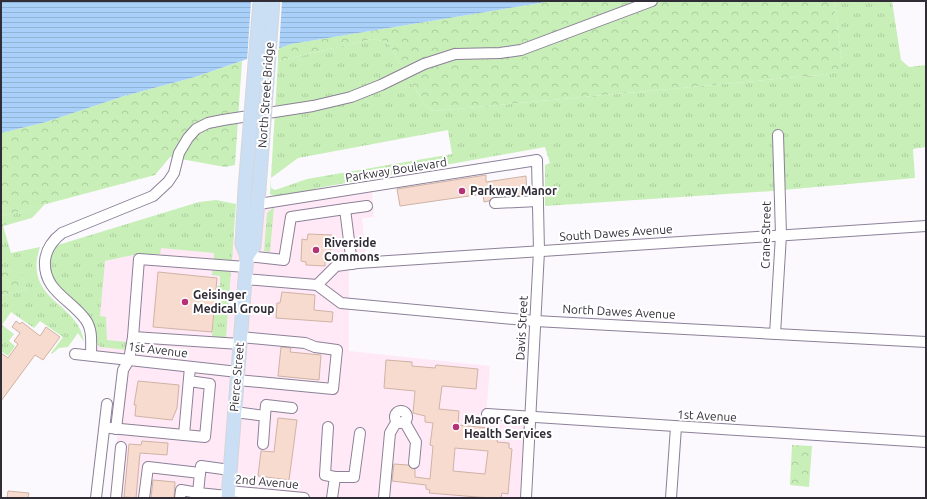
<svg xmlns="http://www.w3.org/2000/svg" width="927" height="499" viewBox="0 0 927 499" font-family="Ubuntu,sans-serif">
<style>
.commercial{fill:#ffe9f7}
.grass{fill:url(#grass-tufts);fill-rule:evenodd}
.forest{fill:url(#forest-crowns)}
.water{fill:url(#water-rules)}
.pier{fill:#fbf9fe}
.building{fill:#f7dbce;stroke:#cfb3a5;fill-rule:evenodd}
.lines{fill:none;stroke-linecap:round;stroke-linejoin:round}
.minor-casing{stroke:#8c8098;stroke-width:12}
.major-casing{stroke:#d6d5d7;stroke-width:15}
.minor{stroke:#fff;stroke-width:10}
.major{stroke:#cadff4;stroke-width:13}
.major-bridge-casing{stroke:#d6d5d7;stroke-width:15;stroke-linecap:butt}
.major-bridge{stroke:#cadff4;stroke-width:13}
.poi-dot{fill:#b63176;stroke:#fff;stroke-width:1.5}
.labels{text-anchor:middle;stroke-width:4;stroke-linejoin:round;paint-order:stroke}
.street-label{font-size:12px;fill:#312d37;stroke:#fff}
.poi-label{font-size:12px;font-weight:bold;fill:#312d37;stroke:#fff;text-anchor:start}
</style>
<defs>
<pattern id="grass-tufts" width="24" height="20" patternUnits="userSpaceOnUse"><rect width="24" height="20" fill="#c7efb7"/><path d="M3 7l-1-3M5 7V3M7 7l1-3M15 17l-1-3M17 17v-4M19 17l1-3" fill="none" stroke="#abcd9e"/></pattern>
<pattern id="forest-crowns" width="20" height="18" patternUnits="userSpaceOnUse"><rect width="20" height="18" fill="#c7efb7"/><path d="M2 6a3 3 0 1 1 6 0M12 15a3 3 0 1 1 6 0" fill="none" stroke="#abcd9e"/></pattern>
<pattern id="water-rules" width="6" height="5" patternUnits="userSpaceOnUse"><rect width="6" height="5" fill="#a8d0f9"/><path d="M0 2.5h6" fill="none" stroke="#91b3d6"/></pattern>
</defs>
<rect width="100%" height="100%" fill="#fbf9fe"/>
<polygon class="commercial" points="372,192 374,217 362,218 366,258 349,261 349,351 490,366 486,416 527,424 522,498 112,498 124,361 87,356 94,264 205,237 236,238 260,243 261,209"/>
<g class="grass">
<path d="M834,1H892L901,60L909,67L926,65V147L913,149L915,178L772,191L545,206V165L550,163L545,147L318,188C304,192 284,202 270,194L278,61L372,39L383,41L389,44L425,105L434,111L830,74L834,72L842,63ZM448,130L452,154L307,179L275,190L271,188V178L298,158Z"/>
<path d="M216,200L236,204L232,260L214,259V253L161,248L160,254H138L105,261L100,316L106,317L107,340L127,342V350L100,347C93,341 96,327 91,318C76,295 30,279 58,245L199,202Z"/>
<path d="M45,204L32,218L3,226L11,253L40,247C22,301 79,302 84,342L78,333L68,347L59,348L52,354L51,353L63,337L40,321L34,328L11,312L2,325L14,334L9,341L15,346L8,356L1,351V296L27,289L20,269L1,271V216Z"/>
<polygon points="274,207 270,252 264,251 267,213"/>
<polygon points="213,269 231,270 226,338 212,337 217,286 220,286 220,276 212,275"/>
</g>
<g class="forest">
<polygon points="552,1 834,1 842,63 839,69 830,74 434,111 425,105 389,44 383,41 372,39 278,61 278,48 291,44"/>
<polygon points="242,61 235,165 225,167 170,157 155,175 1,216 1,133 46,122 124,96 195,77"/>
<polygon points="20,268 27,289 1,296 1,271"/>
<polygon points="792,445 812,446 809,487 790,485"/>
</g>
<polygon class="water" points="1,1 552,1 291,44 195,77 124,96 46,122 1,133"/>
<polygon class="pier" points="251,1 282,1 279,50 247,62"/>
<g class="building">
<polygon points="486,175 486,182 526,176 527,195 495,197 489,201 484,202 483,194 400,206 397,189"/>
<polygon points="308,234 332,235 330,262 325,262 325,266 306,265 306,262 301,261 302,239 307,240"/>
<polygon points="158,272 217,278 212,332 153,327"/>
<polygon points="282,292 315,295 314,310 333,312 332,322 276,318 277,303 280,303"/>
<polygon points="16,321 20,324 22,322 40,336 46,327 60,337 43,360 35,355 1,401 1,353 8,358 18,344 14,341 20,333 12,327"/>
<polygon points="281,347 291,348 290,352 321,355 319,380 278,376"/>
<path d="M386,360L412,362V366L435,368L436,365L478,369L476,389L442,386L439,409L459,411L458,425L499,429L497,442L509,443V448L512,449L508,494L502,493L501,498H489L429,493L430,490L426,489V485L392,481L394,464L408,465L411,468L415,469V477L430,479L433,446L430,445L433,423L425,422V416L413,413L415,391L384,388ZM455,448L488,451L485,474L453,471Z"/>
<polygon points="138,381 179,385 177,408 172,420 135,416 136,405 134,405"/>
<polygon points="278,418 297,420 289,480 258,476 261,451 274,452"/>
<polygon points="142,441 168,443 167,455 140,453 136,498 124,497 129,444 141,445"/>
<polygon points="153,480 175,482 174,498 151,498"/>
<polygon points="8,491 29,493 28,498 7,498"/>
</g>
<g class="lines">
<g class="minor-casing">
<g id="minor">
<polyline points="495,203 538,201"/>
<polyline points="259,204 537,160 539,251 526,498"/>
<polyline points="345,209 367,206"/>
<polyline points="247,256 284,260 291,217 345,209 352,264"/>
<polyline points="245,279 317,285"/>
<polyline points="317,285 336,266 358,263 926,226"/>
<polyline points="317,285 341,303 535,321 926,342"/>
<polyline points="775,334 781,235 778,135"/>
<polyline points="133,337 240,344"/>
<polyline points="75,354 238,372"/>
<path d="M91,355C91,343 93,329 85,319C70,299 43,290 45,261C46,249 53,240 62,233L153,196L168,182L174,173L179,153L188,138L196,129L208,123L223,120L313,106L351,97L381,85L424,64L455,54L500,53L521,50L652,1"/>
<polyline points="237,380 333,389 337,350 315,347 305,343 241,337"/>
<polyline points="189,381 210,384 205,437 184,435 190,367"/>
<circle cx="401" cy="417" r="6"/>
<polyline points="235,412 265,416 263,444"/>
<polyline points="487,414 926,442"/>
<polyline points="265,416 266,405 292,408"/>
<polyline points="404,421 416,442 414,463"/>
<polyline points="328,427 325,475 335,477 332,498"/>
<polyline points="110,428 184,435"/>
<polyline points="116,429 123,370 129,360 133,337 139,259 246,267"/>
<polyline points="200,473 201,466 230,470"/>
<polyline points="335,477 354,477 360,433"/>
<polyline points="228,491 304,498"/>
<polyline points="96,498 107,404"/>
<polyline points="116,498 121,447"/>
<polyline points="144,498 148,467 200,473 198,493 228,496"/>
<polyline points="180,498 181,490 198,493"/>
<polyline points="384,498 390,433 397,421"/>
<polyline points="671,498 676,427"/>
</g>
</g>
<g class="major-casing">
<g id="major">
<polyline points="245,189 242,244 247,256"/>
<polyline points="228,498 246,267 247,256 254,246 259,189"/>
</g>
</g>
<use href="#minor" class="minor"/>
<use href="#major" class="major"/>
<g class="major-bridge-casing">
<g id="major-bridge">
<polyline points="245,189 260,1"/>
<polyline points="259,189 273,1"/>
</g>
</g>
<use href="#major-bridge" class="major-bridge"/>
</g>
<g class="poi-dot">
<circle cx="462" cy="191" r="4"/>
<circle cx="316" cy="250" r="4"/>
<circle cx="185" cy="302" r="4"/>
<circle cx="456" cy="427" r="4"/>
</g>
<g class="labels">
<g class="street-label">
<text transform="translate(266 95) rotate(-86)" y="4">North Street Bridge</text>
<text transform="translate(396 170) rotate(-9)" y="4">Parkway Boulevard</text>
<text transform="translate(616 233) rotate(-4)" y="4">South Dawes Avenue</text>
<text transform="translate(766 235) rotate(-89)" y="4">Crane Street</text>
<text transform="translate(619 312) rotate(3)" y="4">North Dawes Avenue</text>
<text transform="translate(522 328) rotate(-87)" y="4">Davis Street</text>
<text transform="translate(158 350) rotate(7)" y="4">1st Avenue</text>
<text transform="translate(237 377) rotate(-85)" y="4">Pierce Street</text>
<text transform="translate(707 416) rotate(3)" y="4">1st Avenue</text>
<text transform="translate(267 482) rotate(5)" y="4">2nd Avenue</text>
</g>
<g class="poi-label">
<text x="470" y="195">Parkway Manor</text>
<text x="324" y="247">Riverside<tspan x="324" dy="14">Commons</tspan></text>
<text x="193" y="299">Geisinger<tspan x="193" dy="14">Medical Group</tspan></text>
<text x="464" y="424">Manor Care<tspan x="464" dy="14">Health Services</tspan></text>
</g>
</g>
<rect width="927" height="499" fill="none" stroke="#312d37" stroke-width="4"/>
</svg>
